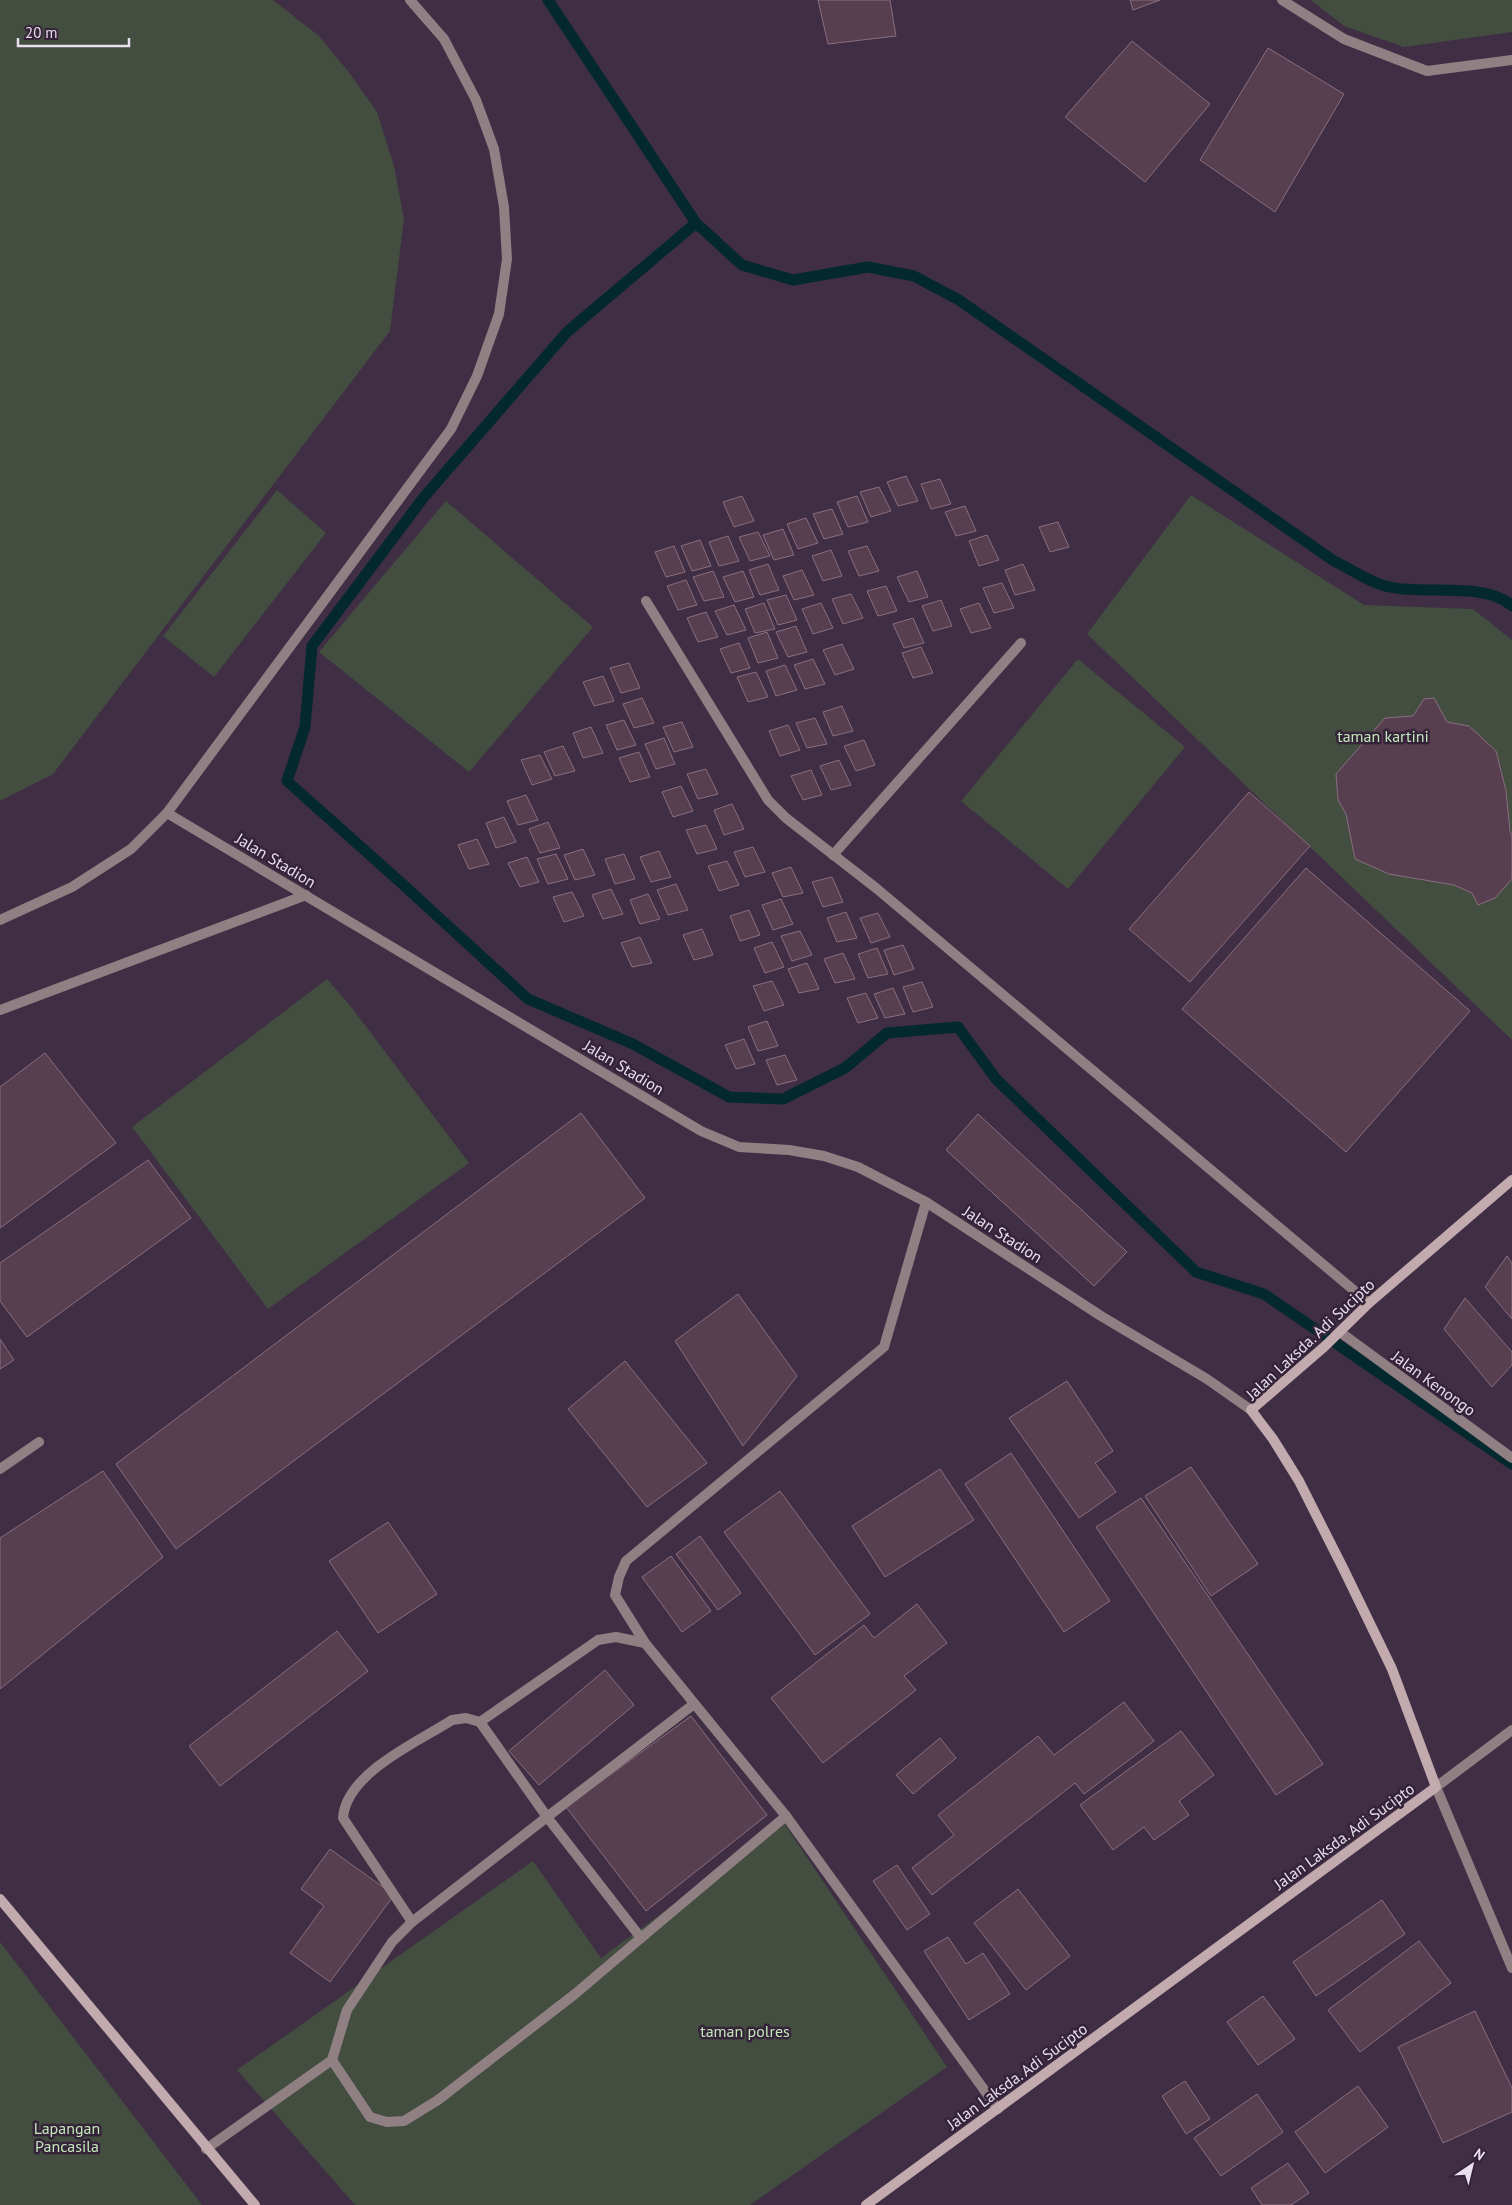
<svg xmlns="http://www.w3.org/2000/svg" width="1512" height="2205" viewBox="0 0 1512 2205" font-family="'PT Sans',sans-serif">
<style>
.green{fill:#434e40}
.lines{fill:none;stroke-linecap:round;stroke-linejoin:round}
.stream{stroke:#03292f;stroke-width:11}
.building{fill:#573f4f;stroke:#8a6e80}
.lane{stroke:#908083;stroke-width:10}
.street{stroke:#908083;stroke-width:10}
.secondary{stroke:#c3aaaf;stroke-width:10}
.labels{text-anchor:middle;stroke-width:5;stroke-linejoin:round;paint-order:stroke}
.park-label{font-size:16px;fill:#c2e7b9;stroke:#352439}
.street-label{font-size:16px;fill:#eadfed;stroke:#352439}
</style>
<rect width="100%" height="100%" fill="#3f2e44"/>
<g class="green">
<polygon points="0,0 273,0 319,36 348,71 377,112 394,166 404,219 390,331 53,774 0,801"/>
<polygon points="1311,0 1512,0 1512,32 1404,47 1344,26"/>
<polygon points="277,490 326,533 214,677 163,636"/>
<polygon points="1191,495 1364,605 1473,609 1512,640 1512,1040 1087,634"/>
<polygon points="446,501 593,627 469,772 319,652"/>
<polygon points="1078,659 1185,747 1068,889 961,801"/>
<polygon points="327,979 352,1008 469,1163 268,1309 132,1127"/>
<polygon points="784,1823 947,2067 750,2205 355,2205 237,2070 533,1861 601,1958"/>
<polygon points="0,1942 202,2205 0,2205"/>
</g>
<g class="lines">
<g class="stream">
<path d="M548,0L696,223L742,265L793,280L868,267L914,276L959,300L1334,561C1349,568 1366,580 1382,585C1419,597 1484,580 1512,606"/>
<polyline points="696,223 567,332 424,497 312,646 305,727 287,781 398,880 528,999 633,1044 729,1097 783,1099 845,1068 887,1033 958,1027 996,1079 1196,1272 1264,1294 1512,1464"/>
</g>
</g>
<g class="building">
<polygon points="818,0 890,0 896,36 828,44"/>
<polygon points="1130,0 1160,0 1133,10"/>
<polygon points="1132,41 1210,104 1145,182 1065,117"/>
<polygon points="1268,48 1344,94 1275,212 1200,160"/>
<polygon points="906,476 918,501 898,506 887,482"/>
<polygon points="940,479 951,504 931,509 921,484"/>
<polygon points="879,487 891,511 871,517 860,492"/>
<polygon points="742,496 754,521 734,527 723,502"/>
<polygon points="857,496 868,522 848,527 837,502"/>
<polygon points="965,506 976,531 956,536 945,512"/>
<polygon points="832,509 843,534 824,539 813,514"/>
<polygon points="806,518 818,543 798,549 787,524"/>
<polygon points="1058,522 1069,547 1050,552 1039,527"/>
<polygon points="783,529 794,555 774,560 763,535"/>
<polygon points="758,532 770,556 750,561 739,537"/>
<polygon points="987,535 999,560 979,566 969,541"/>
<polygon points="728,536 739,561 719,566 709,542"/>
<polygon points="700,540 711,566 692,571 681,546"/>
<polygon points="674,546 685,572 666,577 655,552"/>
<polygon points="867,546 879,571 859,576 848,551"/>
<polygon points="831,550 842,576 823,581 812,556"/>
<polygon points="768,564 779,590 760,595 749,570"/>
<polygon points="1023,564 1035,590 1015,595 1005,570"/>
<polygon points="802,570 814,595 794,600 783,576"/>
<polygon points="713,571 724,597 704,601 693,577"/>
<polygon points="743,571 754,597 735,602 723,577"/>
<polygon points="917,571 928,597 909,602 897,577"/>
<polygon points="686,580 697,605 678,610 667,586"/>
<polygon points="1002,583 1014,608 994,613 983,588"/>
<polygon points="886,586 897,611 878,616 867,591"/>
<polygon points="851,594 863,618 843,624 832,599"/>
<polygon points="786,595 797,620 778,625 767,600"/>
<polygon points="941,600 952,626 933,631 922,606"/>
<polygon points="764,603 775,629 755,633 745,609"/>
<polygon points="821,603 833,628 813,634 802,609"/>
<polygon points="979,603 991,628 971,633 960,609"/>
<polygon points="734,605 746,630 727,635 715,611"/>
<polygon points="706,612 718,637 698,642 687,618"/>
<polygon points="913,618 924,643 904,648 893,624"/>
<polygon points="796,626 807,652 788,657 776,632"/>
<polygon points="767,632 778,658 758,663 748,638"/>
<polygon points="739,643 750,668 731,673 720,649"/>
<polygon points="842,644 854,669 835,675 823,650"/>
<polygon points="921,647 933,673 913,678 902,653"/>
<polygon points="813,659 825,684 805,689 794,665"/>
<polygon points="629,663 640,688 621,693 610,668"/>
<polygon points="785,665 797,690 776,696 766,671"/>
<polygon points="756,672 768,697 748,702 737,677"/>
<polygon points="603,676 614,701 594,706 583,682"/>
<polygon points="642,698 654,723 634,728 623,704"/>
<polygon points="1434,698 1447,722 1469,726 1496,751 1506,791 1510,831 1512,836 1512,879 1495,898 1478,905 1472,893 1454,885 1389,874 1355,859 1346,814 1338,800 1336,774 1385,718 1413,716 1424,699"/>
<polygon points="842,706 853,731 833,736 823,712"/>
<polygon points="815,718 827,744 807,748 796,723"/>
<polygon points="624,720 636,745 617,750 606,725"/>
<polygon points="682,722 693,747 674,752 663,727"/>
<polygon points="788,725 800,750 780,756 769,731"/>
<polygon points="591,727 603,753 583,758 573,733"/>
<polygon points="664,738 675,764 656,769 645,744"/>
<polygon points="864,740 875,765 856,771 844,746"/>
<polygon points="563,746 575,771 555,776 544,752"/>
<polygon points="639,752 650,777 630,782 619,758"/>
<polygon points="540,755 552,779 532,785 521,760"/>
<polygon points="839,760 851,785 831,790 820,766"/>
<polygon points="706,769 718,794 698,799 687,774"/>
<polygon points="811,770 822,795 803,800 791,776"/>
<polygon points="681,786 693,811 673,817 662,792"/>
<polygon points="1249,792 1310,846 1190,982 1129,929"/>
<polygon points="526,795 538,820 518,825 507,801"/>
<polygon points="732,804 744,829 724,835 714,810"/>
<polygon points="504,817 516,842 496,848 486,823"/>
<polygon points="548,822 560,848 540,853 529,829"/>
<polygon points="706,825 717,849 697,854 686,830"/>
<polygon points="477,839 489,864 469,869 458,845"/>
<polygon points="753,847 765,872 745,877 734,852"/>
<polygon points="583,849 595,875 575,880 564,855"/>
<polygon points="659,851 671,877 651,882 640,857"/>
<polygon points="556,854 568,879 548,884 537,859"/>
<polygon points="624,854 635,879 615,884 605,859"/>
<polygon points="527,857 539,882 520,887 508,863"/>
<polygon points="727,861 739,885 719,891 708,866"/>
<polygon points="791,867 803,893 783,897 772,873"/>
<polygon points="1306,868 1470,1011 1346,1152 1182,1009"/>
<polygon points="832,877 843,902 823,907 812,882"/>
<polygon points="676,884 688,910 668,915 657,890"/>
<polygon points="611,889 623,914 603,919 592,895"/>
<polygon points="572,892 584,916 564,922 553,897"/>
<polygon points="648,894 660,919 640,924 630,900"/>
<polygon points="781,899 793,924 773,930 762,905"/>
<polygon points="749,910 760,935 740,941 730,916"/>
<polygon points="846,912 857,938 837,942 827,918"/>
<polygon points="878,913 890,937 871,943 860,918"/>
<polygon points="702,929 713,955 694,960 683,935"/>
<polygon points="800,931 812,955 792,961 781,936"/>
<polygon points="640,937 652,963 632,967 621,943"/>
<polygon points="772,942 784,967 765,973 754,948"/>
<polygon points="903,945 914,969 894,975 884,950"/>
<polygon points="877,948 888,974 868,978 858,954"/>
<polygon points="843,953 855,979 835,983 824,959"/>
<polygon points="807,963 819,989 799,993 788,969"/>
<polygon points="772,981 784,1005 764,1011 753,986"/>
<polygon points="922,982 933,1007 913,1012 903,987"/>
<polygon points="893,988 905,1014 885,1018 874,994"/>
<polygon points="866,993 878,1018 858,1023 847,998"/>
<polygon points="767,1021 778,1046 758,1051 748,1027"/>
<polygon points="744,1039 755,1064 736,1069 725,1045"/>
<polygon points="45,1053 116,1143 0,1228 0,1087"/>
<polygon points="785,1055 797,1080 777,1085 766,1060"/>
<polygon points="581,1113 645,1198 176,1549 116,1464"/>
<polygon points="978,1114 1127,1252 1094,1286 946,1150"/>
<polygon points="148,1160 191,1218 27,1337 0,1301 0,1263"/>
<polygon points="1507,1256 1512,1263 1512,1319 1485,1287"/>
<polygon points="738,1294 797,1376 743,1446 675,1341"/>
<polygon points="1465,1298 1512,1352 1512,1365 1492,1387 1444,1329"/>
<polygon points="0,1339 14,1360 0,1369"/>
<polygon points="625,1361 707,1463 647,1507 568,1409"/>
<polygon points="1067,1381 1113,1451 1095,1463 1116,1492 1079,1518 1009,1418"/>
<polygon points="1011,1453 1110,1601 1064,1632 965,1484"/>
<polygon points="1191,1467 1258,1564 1211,1596 1145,1496"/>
<polygon points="940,1469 974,1520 885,1577 852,1526"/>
<polygon points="103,1471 163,1557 0,1689 0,1538"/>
<polygon points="780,1491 870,1614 815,1655 724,1532"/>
<polygon points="1141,1498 1323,1764 1276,1795 1096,1527"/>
<polygon points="388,1522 437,1594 378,1633 329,1561"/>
<polygon points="700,1536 741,1593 718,1610 676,1554"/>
<polygon points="671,1556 711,1611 682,1632 642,1577"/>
<polygon points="917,1604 947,1643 904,1676 916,1690 823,1763 771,1698 864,1625 874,1638"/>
<polygon points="337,1631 368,1671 220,1786 189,1746"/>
<polygon points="605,1670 634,1705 539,1785 509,1751"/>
<polygon points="1124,1702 1154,1741 1084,1794 1075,1783 932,1895 912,1868 954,1835 938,1815 1038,1736 1054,1755"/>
<polygon points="691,1716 767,1815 646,1911 566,1807"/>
<polygon points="1181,1731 1214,1775 1179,1801 1189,1815 1154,1840 1144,1827 1113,1850 1080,1805"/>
<polygon points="940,1738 956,1758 913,1794 896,1775"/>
<polygon points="330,1849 394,1895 330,1982 290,1953 324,1906 301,1889"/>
<polygon points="897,1865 930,1914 907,1930 873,1881"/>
<polygon points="1018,1889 1070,1956 1026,1990 974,1923"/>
<polygon points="1382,1900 1405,1934 1316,1996 1293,1962"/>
<polygon points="948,1937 966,1964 983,1953 1010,1994 969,2020 924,1951"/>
<polygon points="1419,1941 1451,1983 1360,2052 1328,2010"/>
<polygon points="1263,1996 1295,2039 1258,2065 1227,2022"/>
<polygon points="1475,2011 1512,2088 1512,2112 1443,2143 1398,2047"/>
<polygon points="1185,2081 1210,2119 1186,2134 1162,2096"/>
<polygon points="1358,2086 1388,2127 1325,2173 1295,2132"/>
<polygon points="1257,2094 1283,2132 1221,2176 1194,2138"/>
<polygon points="1288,2163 1309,2193 1291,2205 1262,2205 1251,2188"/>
</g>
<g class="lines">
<g class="lane">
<polyline points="1282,0 1344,39 1427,71 1512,60"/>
<polyline points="0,1010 306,895"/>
<polyline points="0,1469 39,1442"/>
<polyline points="480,1722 598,1640 616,1637 645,1643"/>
<polyline points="786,1816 645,1643 615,1595 619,1577 626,1561 884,1347 926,1202"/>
<path d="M412,1922L343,1818C346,1773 418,1742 452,1720L466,1718L480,1722L547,1817L694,1704"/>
<polyline points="641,1938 786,1816 998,2109"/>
<polyline points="206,2149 332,2060 347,2010 392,1942 412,1922 547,1817 641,1938 575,1994 438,2100 404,2121 387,2122 370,2117 332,2060"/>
</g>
<g class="street">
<polyline points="646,601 768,800 786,818 876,888 1369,1303"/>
<polyline points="167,813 451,429 477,376 499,314 507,259 504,207 494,149 476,100 444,39 410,0"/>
<polyline points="833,855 1021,643"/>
<polyline points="0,920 72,887 131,849 167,813 701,1131 739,1147 789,1150 824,1156 858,1167 926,1202 1101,1316 1207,1379 1251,1410"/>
<polyline points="1340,1332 1512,1458"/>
<polyline points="1512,1730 1436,1787 1512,1968"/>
</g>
<g class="secondary">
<polyline points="0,1899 255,2205"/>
<polyline points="866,2205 1436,1787 1392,1669 1343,1568 1299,1481 1273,1439 1251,1410 1324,1347 1369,1303 1512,1180"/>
</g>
</g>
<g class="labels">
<g class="park-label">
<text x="1383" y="742">taman kartini</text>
<text x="745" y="2037">taman polres</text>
<text x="67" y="2134">Lapangan<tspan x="67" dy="18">Pancasila</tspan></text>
</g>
<g class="street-label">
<text transform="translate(276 860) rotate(31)" y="6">Jalan Stadion</text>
<text transform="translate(624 1067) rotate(31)" y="6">Jalan Stadion</text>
<text transform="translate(1003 1234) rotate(33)" y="6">Jalan Stadion</text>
<text transform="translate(1310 1339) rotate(-43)" y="6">Jalan Laksda. Adi Sucipto</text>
<text transform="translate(1434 1383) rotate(36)" y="6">Jalan Kenongo</text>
<text transform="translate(1344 1836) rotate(-36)" y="6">Jalan Laksda. Adi Sucipto</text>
<text transform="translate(1017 2076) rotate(-36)" y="6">Jalan Laksda. Adi Sucipto</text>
</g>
</g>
<g transform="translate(1472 2165) rotate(35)" stroke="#352439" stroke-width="4" paint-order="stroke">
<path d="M0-4L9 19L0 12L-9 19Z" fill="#eadfed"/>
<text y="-8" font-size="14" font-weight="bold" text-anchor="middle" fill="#eadfed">N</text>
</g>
<path d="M18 38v8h111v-8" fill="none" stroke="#eadfed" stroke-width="2.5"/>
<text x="25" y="38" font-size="15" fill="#eadfed" stroke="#352439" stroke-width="4" paint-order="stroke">20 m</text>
</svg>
